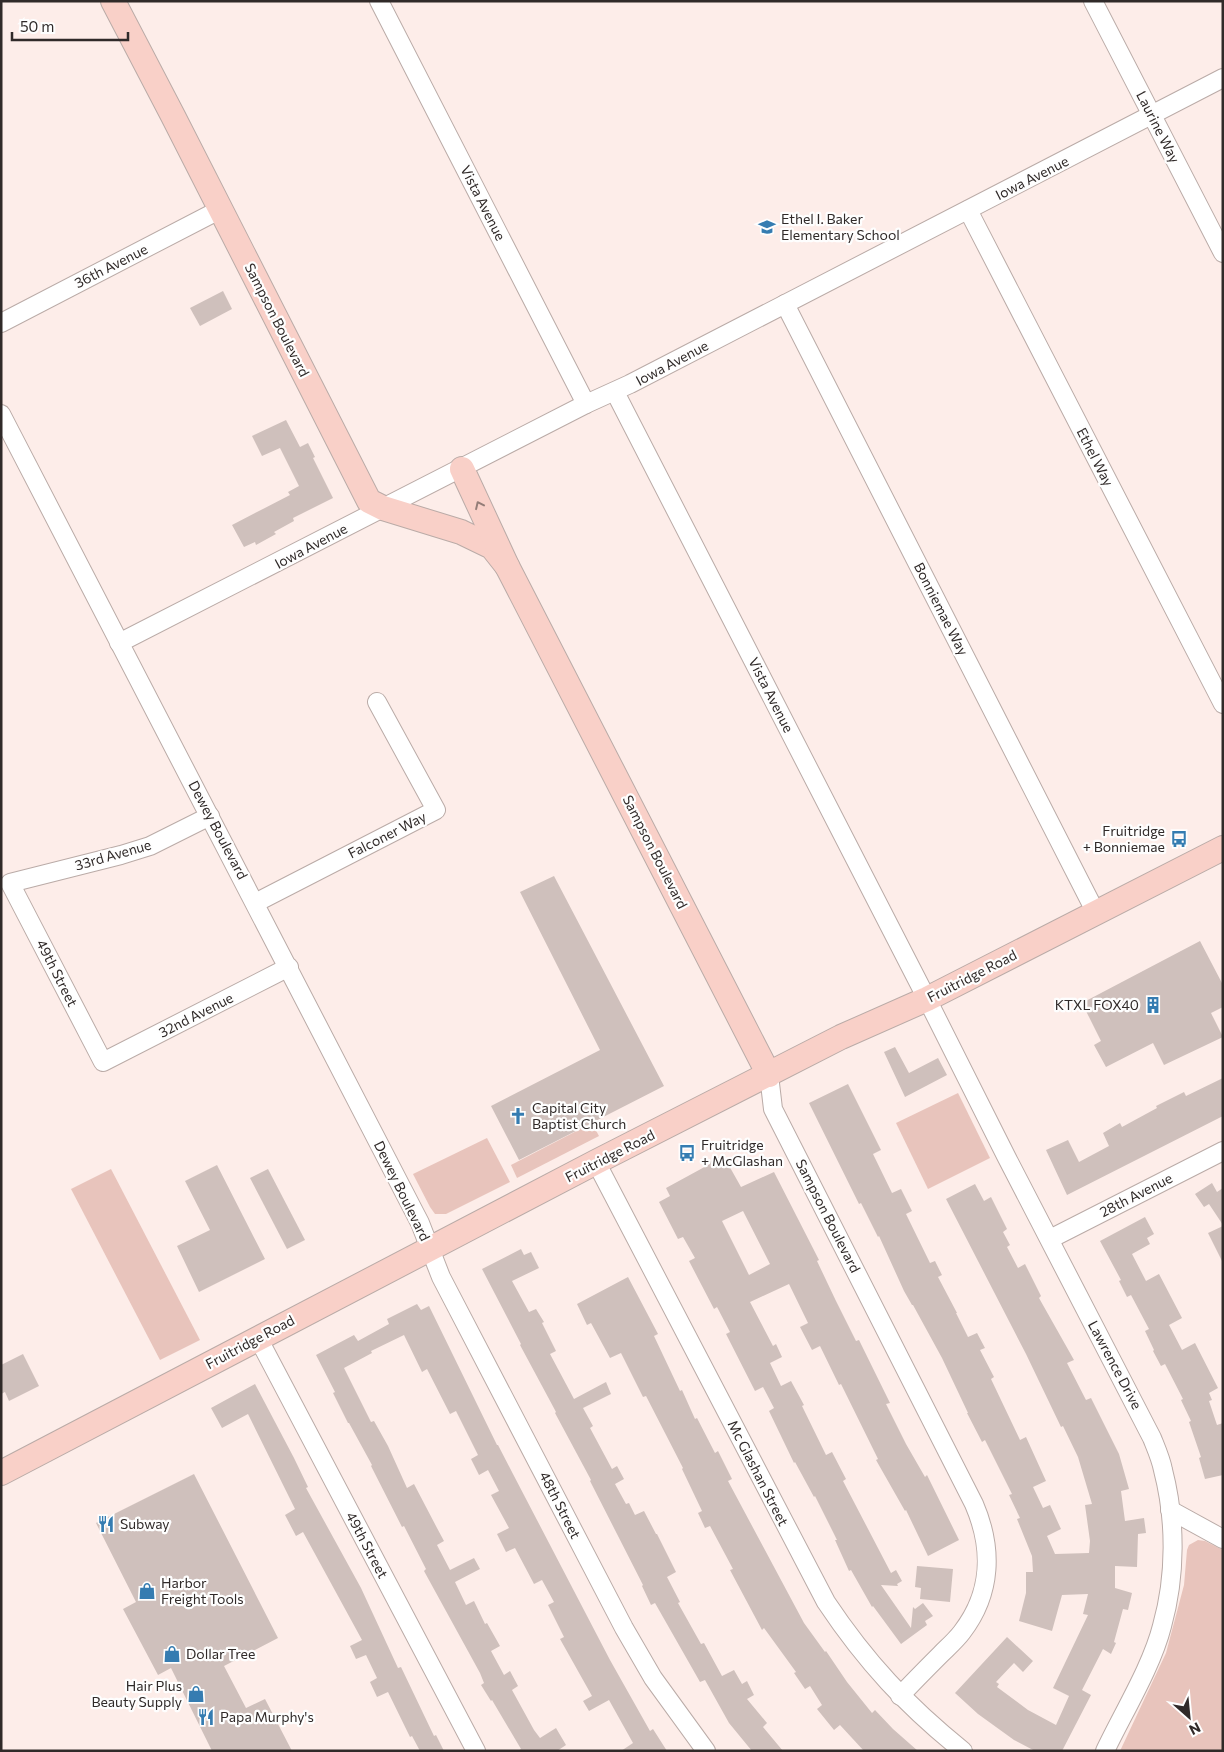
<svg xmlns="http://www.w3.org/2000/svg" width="1224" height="1752" viewBox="0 0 1224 1752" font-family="Commissioner,sans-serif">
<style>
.green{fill:#e8c4bc}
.building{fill:#cfc0bc;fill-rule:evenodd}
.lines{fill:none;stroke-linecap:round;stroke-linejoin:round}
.street-casing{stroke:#baaba7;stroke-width:20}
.secondary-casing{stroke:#baaba7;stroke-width:26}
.street{stroke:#fff;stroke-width:18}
.secondary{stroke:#f9d0c8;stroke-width:24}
.oneway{stroke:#947d78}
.labels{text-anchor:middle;stroke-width:4.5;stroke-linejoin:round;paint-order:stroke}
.street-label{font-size:14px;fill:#302a29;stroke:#fefefe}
.poi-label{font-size:14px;fill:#302a29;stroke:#fefefe;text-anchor:start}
</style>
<rect width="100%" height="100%" fill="#fdede9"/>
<g class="green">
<polygon points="958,1093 990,1158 928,1189 896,1123"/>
<polygon points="592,1123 599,1136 517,1178 511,1165"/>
<polygon points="487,1138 510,1182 446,1214 435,1214 430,1207 413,1174"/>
<polygon points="111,1169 200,1340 160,1360 71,1189"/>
<polygon points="1198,1540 1205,1541 1223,1550 1223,1751 1120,1751 1166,1653 1184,1585 1187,1550 1189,1545"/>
</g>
<g class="building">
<polygon points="223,291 232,309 200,326 190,308"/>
<polygon points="286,420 300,447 308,443 315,457 313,458 333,498 293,518 294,521 274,532 276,534 256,545 255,542 244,547 232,525 290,495 288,492 299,486 280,448 262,456 252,436"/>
<polygon points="554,876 664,1086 519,1160 491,1106 600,1050 520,892"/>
<polygon points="1200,941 1223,985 1223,1007 1211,1013 1223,1037 1164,1065 1153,1043 1106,1067 1094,1045 1101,1041 1082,1003"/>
<polygon points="895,1047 909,1073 938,1058 947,1075 905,1097 884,1052"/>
<polygon points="1223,1078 1223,1116 1067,1195 1046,1150 1068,1140 1079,1162 1109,1146 1103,1133 1120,1123 1122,1127 1157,1108 1156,1106 1184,1092 1186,1096"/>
<polygon points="848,1084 881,1150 873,1154 892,1193 901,1189 912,1211 906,1214 930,1263 935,1261 942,1275 938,1277 957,1313 956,1313 968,1337 977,1333 985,1348 980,1350 994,1377 991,1379 1020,1440 1026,1437 1046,1481 1033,1487 1043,1508 1050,1505 1061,1529 1047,1536 1055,1554 1089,1553 1090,1541 1085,1505 1092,1504 1078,1457 1063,1426 1061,1427 1026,1354 946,1199 975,1184 984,1201 991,1197 1007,1229 1003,1232 1010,1245 1007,1247 1018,1268 1025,1264 1041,1296 1039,1298 1074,1360 1067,1363 1086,1400 1091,1398 1119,1454 1129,1489 1121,1491 1125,1521 1144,1518 1146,1533 1138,1534 1137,1567 1115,1566 1115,1588 1132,1593 1128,1610 1123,1609 1114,1642 1116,1643 1111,1654 1103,1649 1082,1690 1091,1695 1062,1751 1035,1751 1014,1740 978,1714 955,1693 1007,1637 1033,1661 1023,1672 1014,1663 996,1682 999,1684 997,1687 1028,1710 1056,1725 1069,1696 1053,1688 1088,1615 1083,1614 1088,1594 1062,1595 1052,1631 1019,1621 1026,1593 1026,1572 1033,1572 1032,1556 1017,1519 1020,1518 1009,1495 1012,1494 985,1440 982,1442 967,1413 968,1413 942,1358 913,1305 912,1305 904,1291 879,1236 878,1237 861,1203 859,1204 809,1103"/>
<path d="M723,1155L741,1187L774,1172L819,1260L817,1261L836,1301L856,1341L859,1340L890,1403L886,1404L906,1444L925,1477L927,1475L959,1540L928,1556L906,1510L905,1511L876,1460L878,1459L841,1384L839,1385L820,1346L812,1350L800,1327L808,1323L789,1284L750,1302L773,1346L776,1344L782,1357L770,1363L781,1386L791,1381L804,1405L802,1406L826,1455L832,1452L846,1479L843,1481L891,1573L896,1570L902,1581L897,1584L898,1586L881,1585L911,1628L913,1607L915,1609L923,1603L933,1616L925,1621L927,1625L901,1644L873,1606L872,1607L851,1570L849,1571L835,1540H837L815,1496L814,1497L795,1462L794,1463L769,1411L774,1408L763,1387L755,1391L726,1334L730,1332L717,1307L714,1309L689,1261L695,1258L683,1237L678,1239L659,1202L670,1196L666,1188L710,1164L709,1162ZM743,1211L770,1264L749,1275L722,1221Z"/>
<polygon points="217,1165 265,1259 199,1292 177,1246 210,1230 185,1181"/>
<polygon points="268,1169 305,1240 287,1249 250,1178"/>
<polygon points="1212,1183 1217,1192 1223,1188 1223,1225 1209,1204 1204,1207 1195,1194"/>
<polygon points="1145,1217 1154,1234 1147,1238 1150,1244 1132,1254 1146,1281 1159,1274 1182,1318 1169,1325 1182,1350 1195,1343 1218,1388 1209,1393 1212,1400 1209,1401 1217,1425 1223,1423 1223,1475 1205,1479 1199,1458 1201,1457 1189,1422 1191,1421 1181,1400 1183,1399 1165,1364 1161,1366 1153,1351 1154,1350 1145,1331 1149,1329 1131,1295 1127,1297 1119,1281 1121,1280 1100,1241"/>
<polygon points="1223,1226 1223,1263 1208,1233"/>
<polygon points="521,1249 524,1255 531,1252 539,1268 512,1281 529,1312 536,1309 544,1322 542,1323 556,1351 550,1354 574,1399 606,1382 611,1394 583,1408 593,1426 590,1428 612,1469 617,1466 624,1479 615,1484 626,1504 629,1503 635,1515 644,1511 656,1534 657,1534 676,1572 667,1577 680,1602 678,1603 701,1644 704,1643 722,1676 734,1670 742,1684 747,1681 754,1695 747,1699 767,1723 763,1727 783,1751 752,1751 729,1723 705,1680 700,1682 655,1603 651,1605 642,1586 643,1585 590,1481 591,1480 555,1413 556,1412 520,1345 521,1344 482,1269"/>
<polygon points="628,1277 658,1334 654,1336 680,1391 682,1390 695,1419 697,1418 715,1453 718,1451 732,1479 728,1481 804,1623 825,1652 826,1651 847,1682 872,1713 875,1710 893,1729 918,1751 864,1751 840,1725 834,1730 817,1709 822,1705 810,1686 805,1689 794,1673 796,1672 764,1628 762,1630 730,1570 733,1569 710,1526 705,1528 698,1513 702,1511 682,1469 683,1468 646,1396 643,1397 621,1353 610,1358 591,1323 587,1325 577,1304"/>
<polygon points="417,1304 421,1310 429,1306 497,1445 498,1445 513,1474 610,1660 650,1731 653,1729 667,1751 621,1751 633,1743 609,1700 589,1711 583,1701 592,1696 560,1639 564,1637 548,1605 554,1602 542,1580 534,1584 515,1548 506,1552 497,1534 509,1528 491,1495 499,1491 488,1470 479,1475 471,1459 478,1455 456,1411 450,1414 427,1369 422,1372 404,1335 371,1351 372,1353 344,1368 371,1422 374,1421 388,1446 407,1488 414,1484 437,1528 444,1541 437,1545 450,1570 474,1558 480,1569 455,1582 466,1605 474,1601 485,1624 487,1623 500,1646 491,1651 504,1675 510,1671 518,1686 512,1690 534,1730 540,1738 556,1728 566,1745 557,1751 518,1751 521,1749 492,1700 491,1701 481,1685 484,1683 480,1673 424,1571 426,1569 404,1526 402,1527 371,1466 372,1465 349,1423 348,1423 333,1393 335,1392 316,1355 354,1335 358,1341 389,1324 387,1319"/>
<polygon points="23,1354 39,1386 9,1401 5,1392 1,1394 1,1365"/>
<polygon points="255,1384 294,1458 308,1487 306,1488 361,1588 398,1668 401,1667 434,1736 436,1735 444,1751 420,1751 412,1736 410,1737 388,1692 377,1697 370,1682 377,1678 366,1655 356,1659 350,1646 362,1640 303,1532 296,1536 285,1515 295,1509 248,1414 222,1428 211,1408"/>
<polygon points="194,1474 278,1638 224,1666 246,1708 265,1699 292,1751 212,1751 171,1668 158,1675 123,1609 136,1602 96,1523"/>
<polygon points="917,1566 953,1569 950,1602 920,1599 921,1588 915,1587"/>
</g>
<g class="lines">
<g class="street-casing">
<g id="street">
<polyline points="379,1 586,404"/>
<polyline points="1093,1 1223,253"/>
<polyline points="968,210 1223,704"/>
<polyline points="785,304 1096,913"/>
<polyline points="1,323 221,209"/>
<path d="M615,392L927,999L1007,1158L1152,1438C1156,1448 1161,1459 1163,1470C1176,1520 1176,1576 1162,1626C1152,1666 1123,1713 1105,1751"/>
<polyline points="1,414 420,1223 441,1277 624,1628 653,1678 706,1751"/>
<polyline points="119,643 586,404 630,384 1223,78"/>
<polyline points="210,816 150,846 121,855 10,883 103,1062 289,967"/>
<polyline points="255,903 436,810 377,702"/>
<path d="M769,1075L773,1109L974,1504C993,1548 992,1593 962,1632C956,1640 948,1647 941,1654C927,1668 913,1682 900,1696"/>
<path d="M596,1162L826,1602C866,1662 907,1706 963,1751"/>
<polyline points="1050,1239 1223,1151"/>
<polyline points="258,1338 476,1751"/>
<polyline points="1170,1510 1223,1539"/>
</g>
</g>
<g class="secondary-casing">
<g id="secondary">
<polyline points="113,1 173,116 369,501 383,508 461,532 492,547 507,566"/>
<polyline points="462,469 507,566 769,1075"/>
<polyline points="1,1473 596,1162 841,1037 927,999 1223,848"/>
</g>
</g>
<use href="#street" class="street"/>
<use href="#secondary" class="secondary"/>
</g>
<defs><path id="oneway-chevron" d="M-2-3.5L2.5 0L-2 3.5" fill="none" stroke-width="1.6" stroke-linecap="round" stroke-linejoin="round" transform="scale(1.25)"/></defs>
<use class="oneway" href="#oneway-chevron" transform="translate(479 505) rotate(-115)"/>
<defs>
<g id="school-bare" transform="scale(1.35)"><path d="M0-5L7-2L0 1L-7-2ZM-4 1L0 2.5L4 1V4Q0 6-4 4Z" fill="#357cb1" stroke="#fefefe" stroke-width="2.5" paint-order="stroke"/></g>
<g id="bus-bare" transform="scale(1.35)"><path d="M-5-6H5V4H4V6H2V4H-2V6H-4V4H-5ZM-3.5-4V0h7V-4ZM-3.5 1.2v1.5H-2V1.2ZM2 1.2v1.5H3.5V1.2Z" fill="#357cb1" stroke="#fefefe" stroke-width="2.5" paint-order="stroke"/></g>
<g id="building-bare" transform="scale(1.35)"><path d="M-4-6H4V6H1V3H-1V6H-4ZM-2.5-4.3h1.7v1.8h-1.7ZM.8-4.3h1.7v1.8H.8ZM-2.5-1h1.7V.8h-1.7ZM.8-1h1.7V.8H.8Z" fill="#357cb1" stroke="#fefefe" stroke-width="2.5" paint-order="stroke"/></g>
<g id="church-bare" transform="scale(1.35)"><path d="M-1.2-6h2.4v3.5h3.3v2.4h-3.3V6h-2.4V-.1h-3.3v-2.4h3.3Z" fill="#357cb1" stroke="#fefefe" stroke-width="2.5" paint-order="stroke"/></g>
<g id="restaurant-bare" transform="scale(1.35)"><path d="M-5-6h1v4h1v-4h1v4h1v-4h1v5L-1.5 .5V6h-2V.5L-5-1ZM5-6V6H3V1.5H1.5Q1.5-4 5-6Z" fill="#357cb1" stroke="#fefefe" stroke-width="2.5" paint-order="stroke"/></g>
<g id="shop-bare" transform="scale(1.35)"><path d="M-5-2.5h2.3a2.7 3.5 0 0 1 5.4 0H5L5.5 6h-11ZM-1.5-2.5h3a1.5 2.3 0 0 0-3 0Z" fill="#357cb1" stroke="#fefefe" stroke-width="2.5" paint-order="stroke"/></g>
</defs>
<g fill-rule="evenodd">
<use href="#school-bare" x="767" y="227"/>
<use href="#bus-bare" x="1179" y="839"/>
<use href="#building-bare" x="1153" y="1005"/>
<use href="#church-bare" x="518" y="1116"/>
<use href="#bus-bare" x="687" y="1153"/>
<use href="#restaurant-bare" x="106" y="1524"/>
<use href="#shop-bare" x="147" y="1591"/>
<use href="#shop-bare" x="172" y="1654"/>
<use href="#shop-bare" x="196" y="1694"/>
<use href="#restaurant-bare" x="206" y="1717"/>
</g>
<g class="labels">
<g class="street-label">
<text transform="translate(1158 127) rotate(63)" y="5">Laurine Way</text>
<text transform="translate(1032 178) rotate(-27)" y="5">Iowa Avenue</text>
<text transform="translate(483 203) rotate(63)" y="5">Vista Avenue</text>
<text transform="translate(111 266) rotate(-27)" y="5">36th Avenue</text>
<text transform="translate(277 320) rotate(63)" y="5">Sampson Boulevard</text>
<text transform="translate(672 363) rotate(-28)" y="5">Iowa Avenue</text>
<text transform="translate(1095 457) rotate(63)" y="5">Ethel Way</text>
<text transform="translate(311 546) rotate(-28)" y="5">Iowa Avenue</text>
<text transform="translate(941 609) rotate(63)" y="5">Bonniemae Way</text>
<text transform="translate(771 695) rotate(63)" y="5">Vista Avenue</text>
<text transform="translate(218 830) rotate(62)" y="5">Dewey Boulevard</text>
<text transform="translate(387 835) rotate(-27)" y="5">Falconer Way</text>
<text transform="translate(655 852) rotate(63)" y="5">Sampson Boulevard</text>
<text transform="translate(113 855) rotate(-16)" y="5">33rd Avenue</text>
<text transform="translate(57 973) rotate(63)" y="5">49th Street</text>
<text transform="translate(972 976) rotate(-27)" y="5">Fruitridge Road</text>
<text transform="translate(196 1015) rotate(-27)" y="5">32nd Avenue</text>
<text transform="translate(610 1156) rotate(-27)" y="5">Fruitridge Road</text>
<text transform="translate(402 1191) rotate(64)" y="5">Dewey Boulevard</text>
<text transform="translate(1136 1195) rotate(-27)" y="5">28th Avenue</text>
<text transform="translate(828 1216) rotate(63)" y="5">Sampson Boulevard</text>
<text transform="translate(250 1342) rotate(-28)" y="5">Fruitridge Road</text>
<text transform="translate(1115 1365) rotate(62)" y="5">Lawrence Drive</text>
<text transform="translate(758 1473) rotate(63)" y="5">Mc Glashan Street</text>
<text transform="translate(560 1505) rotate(63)" y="5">48th Street</text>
<text transform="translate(367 1545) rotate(62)" y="5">49th Street</text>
</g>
<g class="poi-label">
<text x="781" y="224">Ethel I. Baker<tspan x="781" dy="16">Elementary School</tspan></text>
<text x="1165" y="836" text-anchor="end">Fruitridge<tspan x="1165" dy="16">+ Bonniemae</tspan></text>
<text x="1139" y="1010" text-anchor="end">KTXL FOX40</text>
<text x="532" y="1113">Capital City<tspan x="532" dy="16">Baptist Church</tspan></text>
<text x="701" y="1150">Fruitridge<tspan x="701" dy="16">+ McGlashan</tspan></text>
<text x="120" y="1529">Subway</text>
<text x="161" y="1588">Harbor<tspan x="161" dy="16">Freight Tools</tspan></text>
<text x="186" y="1659">Dollar Tree</text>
<text x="182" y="1691" text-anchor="end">Hair Plus<tspan x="182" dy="16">Beauty Supply</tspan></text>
<text x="220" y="1722">Papa Murphy's</text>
</g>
</g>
<rect width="1224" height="1752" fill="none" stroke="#302a29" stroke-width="5"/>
<g transform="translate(1189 1717) rotate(153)" stroke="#fefefe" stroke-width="4" paint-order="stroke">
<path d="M0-4L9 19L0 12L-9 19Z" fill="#302a29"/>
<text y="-8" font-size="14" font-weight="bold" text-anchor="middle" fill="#302a29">N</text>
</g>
<path d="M12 32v8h116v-8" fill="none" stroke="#302a29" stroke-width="2.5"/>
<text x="20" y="32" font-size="15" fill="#302a29" stroke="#fefefe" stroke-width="4" paint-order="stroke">50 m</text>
</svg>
